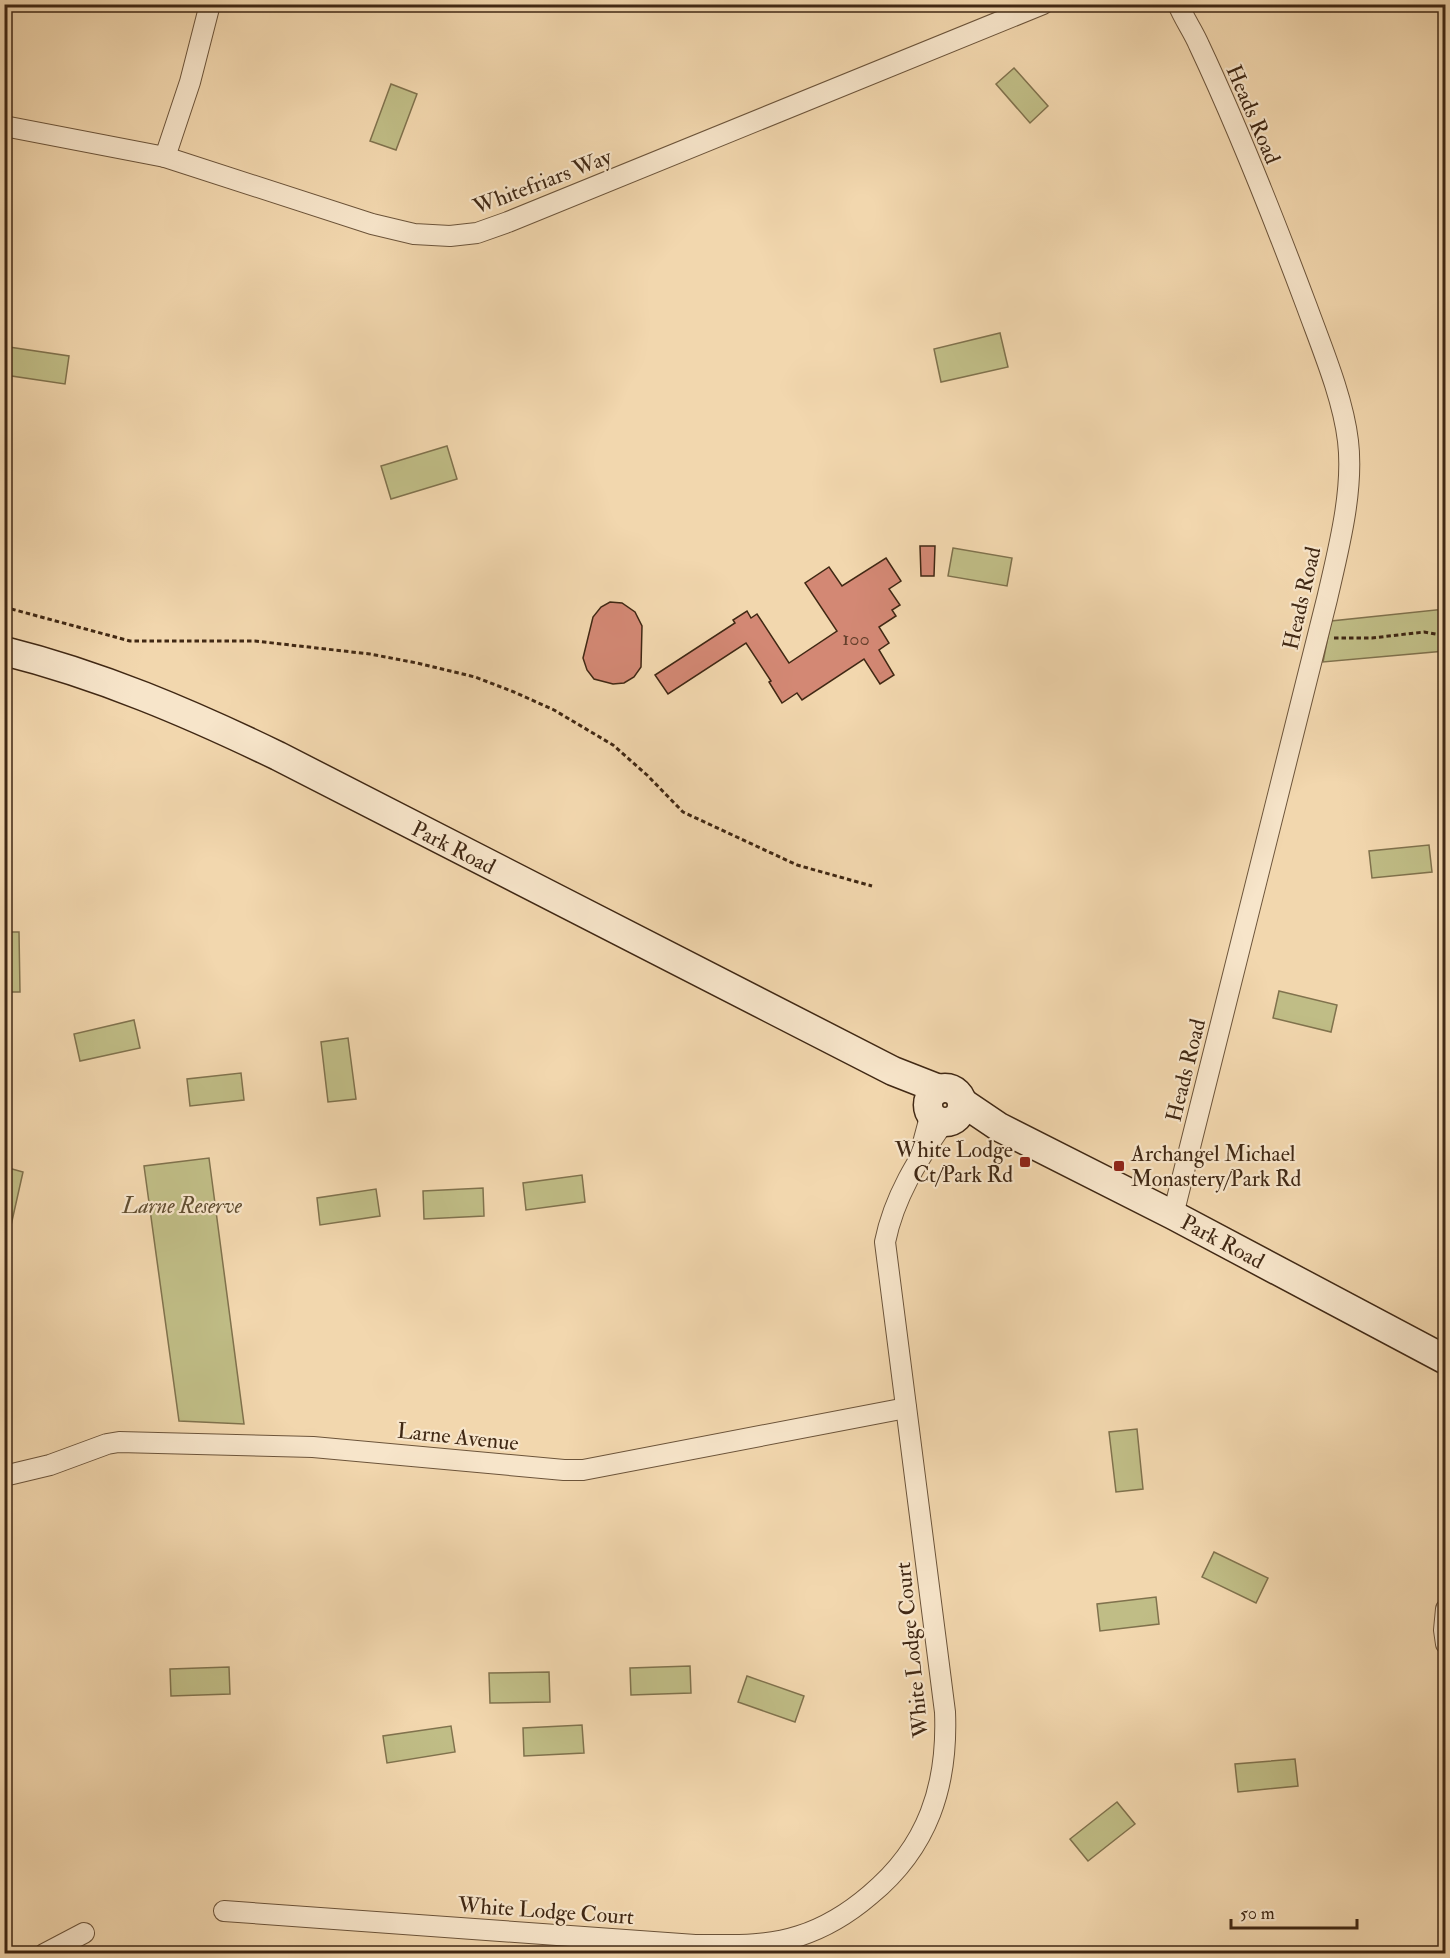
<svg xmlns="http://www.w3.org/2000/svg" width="1450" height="1958" viewBox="0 0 1450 1958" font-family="'IM FELL Double Pica',serif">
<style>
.green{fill:#c0bd86;stroke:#80724d;stroke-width:1.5}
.building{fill:#d38874;stroke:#402814;stroke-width:1.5}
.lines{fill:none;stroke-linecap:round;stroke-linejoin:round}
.street-casing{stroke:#6c543a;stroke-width:22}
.secondary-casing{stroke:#402814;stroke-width:31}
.path{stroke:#402814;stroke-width:3;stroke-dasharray:4.5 3;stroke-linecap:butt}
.street{stroke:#f7e5ca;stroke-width:20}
.secondary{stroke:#f7e5ca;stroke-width:28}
.poi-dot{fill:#8f2418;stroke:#f7e5ca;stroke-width:2}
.labels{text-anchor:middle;stroke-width:4.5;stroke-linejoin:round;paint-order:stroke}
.number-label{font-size:20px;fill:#65402c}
.street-label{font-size:22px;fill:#402814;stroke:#f7e5ca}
.poi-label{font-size:22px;fill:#402814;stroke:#f7e5ca;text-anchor:end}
.park-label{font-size:22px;font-style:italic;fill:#604d30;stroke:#f7e5ca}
</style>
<rect width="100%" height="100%" fill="#f2d7ae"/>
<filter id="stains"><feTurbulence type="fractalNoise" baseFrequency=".00333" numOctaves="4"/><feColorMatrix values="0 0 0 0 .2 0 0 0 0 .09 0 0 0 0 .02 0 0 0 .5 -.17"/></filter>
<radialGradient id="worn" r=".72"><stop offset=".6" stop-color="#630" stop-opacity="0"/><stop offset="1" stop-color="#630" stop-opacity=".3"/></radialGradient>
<g class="green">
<polygon points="1014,68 1048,106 1030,123 996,84"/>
<polygon points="391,84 417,94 396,150 370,141"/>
<polygon points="1000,333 1008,367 941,382 934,349"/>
<polygon points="9,347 69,356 65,384 5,375"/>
<polygon points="447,446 457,479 391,499 381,466"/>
<polygon points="953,548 1012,558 1007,586 948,576"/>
<polygon points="1445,609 1445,651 1323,662 1331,621"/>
<polygon points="1429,845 1432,872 1372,878 1369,851"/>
<polygon points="5,932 19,932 20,992 5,992"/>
<polygon points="1279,991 1337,1005 1331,1032 1273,1018"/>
<polygon points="134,1020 140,1048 80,1061 74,1034"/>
<polygon points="348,1038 356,1099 328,1102 321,1042"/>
<polygon points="241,1073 244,1100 190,1106 187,1079"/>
<polygon points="209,1158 244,1424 179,1421 144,1166"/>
<polygon points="5,1167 23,1172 10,1230 5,1228"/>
<polygon points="582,1175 585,1202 526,1210 523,1183"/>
<polygon points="483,1188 484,1216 424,1219 423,1191"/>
<polygon points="376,1189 380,1216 320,1225 317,1198"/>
<polygon points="1137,1429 1143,1489 1116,1492 1109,1432"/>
<polygon points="1214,1552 1268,1578 1256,1603 1202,1577"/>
<polygon points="1156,1597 1159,1624 1100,1631 1097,1604"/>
<polygon points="690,1666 691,1693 631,1695 630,1668"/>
<polygon points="229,1667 230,1694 171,1696 170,1669"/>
<polygon points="549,1672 550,1702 490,1703 489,1673"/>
<polygon points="747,1676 804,1696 795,1722 738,1702"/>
<polygon points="582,1725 584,1753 524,1756 523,1728"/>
<polygon points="451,1726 455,1752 387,1763 383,1736"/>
<polygon points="1295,1759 1298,1786 1238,1792 1235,1764"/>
<polygon points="1117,1802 1135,1824 1088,1861 1070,1839"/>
</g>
<g class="building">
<polygon points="920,546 935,546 934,576 921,576"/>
<polygon points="886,558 901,581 889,589 900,605 892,610 896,616 879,627 889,643 879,650 894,675 880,684 864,659 802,700 797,693 782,703 769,682 771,681 746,643 668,694 655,675 735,623 733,620 747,611 751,618 757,614 789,663 837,631 805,583 829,567 842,586"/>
<polygon points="610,602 622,603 635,612 642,626 641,667 634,677 624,683 613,684 594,679 587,670 583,658 593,617 601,607"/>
</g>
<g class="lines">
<g class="street-casing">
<g id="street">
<polyline points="4,126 165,157 372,224 414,234 450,236 477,233 508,222 1043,4"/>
<polyline points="165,157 190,82 210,4"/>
<polyline points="923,1143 931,1113"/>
<path d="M1173,1215L1327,599C1338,551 1354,491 1348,441C1343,398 1322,348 1307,307C1274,219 1239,130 1199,45C1193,31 1184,19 1178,4"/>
<polyline points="4,1476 50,1465 107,1444 119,1442 313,1447 564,1470 583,1470 906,1408"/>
<polyline points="1446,1609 1444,1630 1446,1644"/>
<path d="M224,1911L695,1945C730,1945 765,1947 799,1936C827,1927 849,1913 870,1895C928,1847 948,1786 945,1712L885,1242C894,1197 918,1159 944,1122"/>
<polyline points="44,1954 84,1933"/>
</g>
</g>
<g class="secondary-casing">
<g id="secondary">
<path d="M4,651C100,675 189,713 278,756L893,1071L939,1089"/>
<circle cx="945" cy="1105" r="17"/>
<polyline points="962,1102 999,1127 1173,1215 1446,1360"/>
</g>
</g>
<g class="path">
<polyline points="4,607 130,641 255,641 370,654 417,663 475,677 514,692 554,710 613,745 647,775 683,812 797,865 872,886"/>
<polyline points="1334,638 1372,638 1424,632 1446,636"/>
</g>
<use href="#street" class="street"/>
<use href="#secondary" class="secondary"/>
</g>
<g class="poi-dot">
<rect x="1019" y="1156" width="12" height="12" rx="3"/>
<rect x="1113" y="1160" width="12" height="12" rx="3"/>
</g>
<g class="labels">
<g class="number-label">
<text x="856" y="645">100</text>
</g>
<g class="street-label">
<text transform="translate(1254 114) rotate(67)" y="8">Heads Road</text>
<text transform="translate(542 181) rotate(-21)" y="8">Whitefriars Way</text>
<text transform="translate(1301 598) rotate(-77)" y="8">Heads Road</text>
<text transform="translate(454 847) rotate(27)" y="8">Park Road</text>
<text transform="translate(1185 1070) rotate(-76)" y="8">Heads Road</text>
<text transform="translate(1223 1241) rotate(28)" y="8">Park Road</text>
<text transform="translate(458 1436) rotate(6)" y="8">Larne Avenue</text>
<text transform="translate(911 1650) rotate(-96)" y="8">White Lodge Court</text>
<text transform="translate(546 1910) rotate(4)" y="8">White Lodge Court</text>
</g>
<g class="poi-label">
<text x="1013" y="1157">White Lodge<tspan x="1013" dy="25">Ct/Park Rd</tspan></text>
<text x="1131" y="1161" text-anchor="start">Archangel Michael<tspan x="1131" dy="25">Monastery/Park Rd</tspan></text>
</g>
<g class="park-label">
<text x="182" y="1213">Larne Reserve</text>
</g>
</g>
<rect width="1450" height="1958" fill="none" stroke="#f2d7ae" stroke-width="24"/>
<rect x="6" y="6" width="1438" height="1946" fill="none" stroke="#402814" stroke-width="3"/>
<rect x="12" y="12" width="1426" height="1934" fill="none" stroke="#402814" stroke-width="1.5"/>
<path d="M1231 1919v9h126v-9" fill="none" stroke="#402814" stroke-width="3"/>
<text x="1240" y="1919" font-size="18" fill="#402814" stroke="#f7e5ca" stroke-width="4.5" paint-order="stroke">50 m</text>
<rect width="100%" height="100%" filter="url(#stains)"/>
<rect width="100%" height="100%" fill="url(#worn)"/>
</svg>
